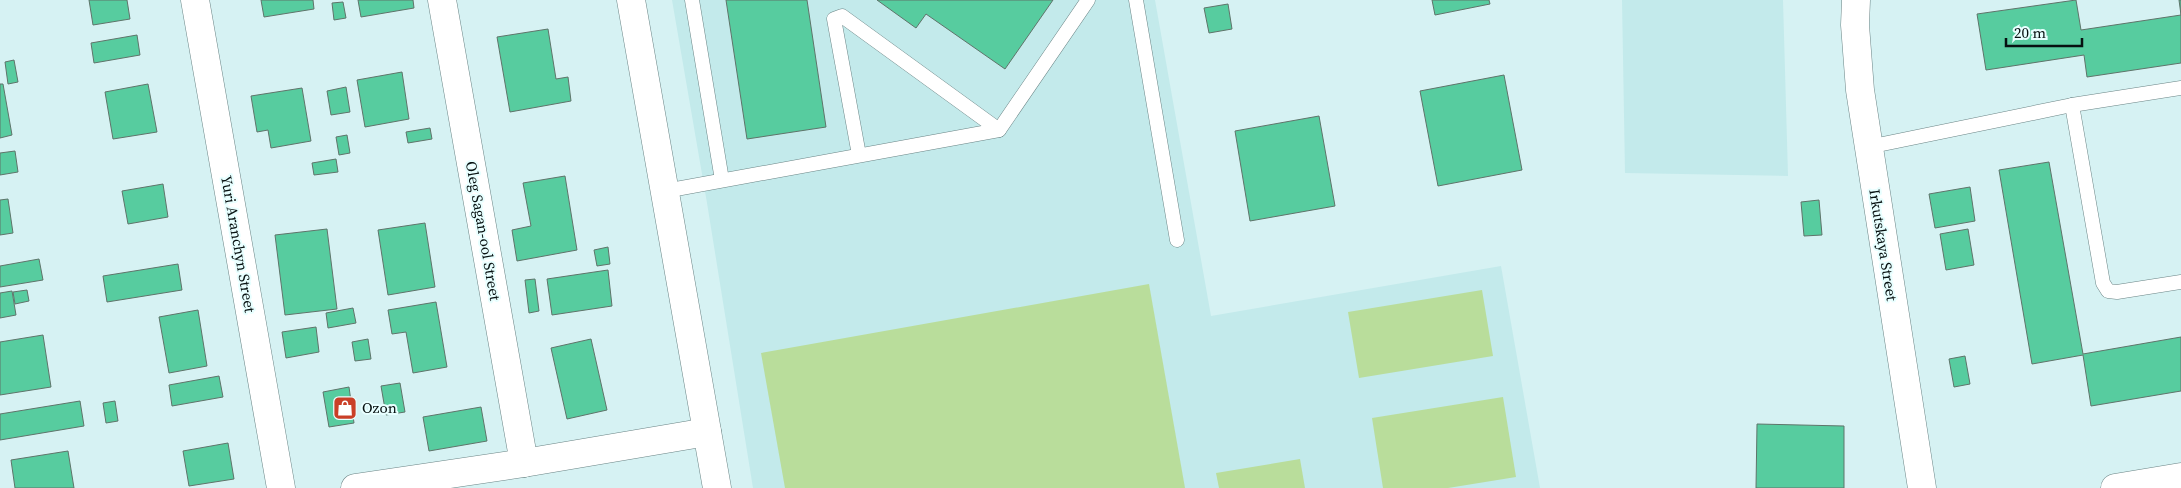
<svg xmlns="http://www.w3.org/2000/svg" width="2181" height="488" viewBox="0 0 2181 488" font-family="'Source Serif 4',serif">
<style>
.built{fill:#c3eaeb}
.green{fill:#b9dd9b}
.building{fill:#57cc9f;stroke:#5f746a}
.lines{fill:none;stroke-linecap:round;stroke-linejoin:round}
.lane-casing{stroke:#6a8485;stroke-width:15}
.street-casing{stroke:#6a8485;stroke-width:29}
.secondary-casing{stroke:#6a8485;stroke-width:29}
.lane{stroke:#fff;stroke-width:14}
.street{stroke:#fff;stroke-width:28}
.secondary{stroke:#fff;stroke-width:28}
.labels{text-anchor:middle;stroke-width:4;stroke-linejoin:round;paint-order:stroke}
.street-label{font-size:15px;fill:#071111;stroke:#e8ffff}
.poi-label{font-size:15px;fill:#071111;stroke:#e8ffff;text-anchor:start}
</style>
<rect width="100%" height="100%" fill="#d6f2f3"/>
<g class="built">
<polygon points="672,0 1155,0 1211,316 1501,266 1540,488 753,488 707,203"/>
<polygon points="1622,0 1783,0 1788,176 1625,173"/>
</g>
<g class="green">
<polygon points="1149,284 1185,488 785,488 761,353"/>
<polygon points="1482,290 1493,356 1359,378 1348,312"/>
<polygon points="1503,397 1516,477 1448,488 1383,488 1372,418"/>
<polygon points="1300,459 1305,488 1219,488 1216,473"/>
</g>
<g class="building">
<polygon points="89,0 127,0 130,19 93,25"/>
<polygon points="261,0 313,0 314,9 264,17"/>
<polygon points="358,0 413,0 414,8 361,17"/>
<polygon points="726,0 807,0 826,127 747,139"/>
<polygon points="877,0 1053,0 1005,69 926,14 916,28"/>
<polygon points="1432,0 1489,0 1490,4 1435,15"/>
<polygon points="2076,0 2081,30 2181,15 2179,0 2181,0 2181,63 2087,77 2084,55 1986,70 1977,14"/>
<polygon points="343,2 346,18 334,20 332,3"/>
<polygon points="1228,4 1232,29 1209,33 1204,8"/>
<polygon points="548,29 556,79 568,77 571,101 510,112 497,37"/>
<polygon points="137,35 140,55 94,63 91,43"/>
<polygon points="14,60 18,82 8,84 5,62"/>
<polygon points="402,72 409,119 365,127 357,80"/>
<polygon points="1504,75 1522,170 1438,186 1420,91"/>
<polygon points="0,84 3,84 12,135 0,138"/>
<polygon points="148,84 157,132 113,139 105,92"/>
<polygon points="346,87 350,112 331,115 327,91"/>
<polygon points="302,88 311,141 271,148 268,130 257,132 251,96"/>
<polygon points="1319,116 1335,206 1250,221 1235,131"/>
<polygon points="430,128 432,139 408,143 406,132"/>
<polygon points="347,135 350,153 339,155 336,137"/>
<polygon points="15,151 18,172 0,175 0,153"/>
<polygon points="336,159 338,172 314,175 312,163"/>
<polygon points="2049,162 2083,354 2181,337 2181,391 2091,406 2083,355 2032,364 1999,170"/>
<polygon points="565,176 577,250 517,261 512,230 531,226 523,183"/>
<polygon points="163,184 168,217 128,224 122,191"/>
<polygon points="1970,187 1975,221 1935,228 1929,194"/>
<polygon points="8,199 13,233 0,235 0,200"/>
<polygon points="1819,200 1822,235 1804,236 1801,202"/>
<polygon points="425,223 435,287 388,295 378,230"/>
<polygon points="327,229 337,309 285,315 275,235"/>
<polygon points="1968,229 1974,265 1946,270 1940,234"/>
<polygon points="608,247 610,264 597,266 594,250"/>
<polygon points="39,259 43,280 0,287 0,266"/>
<polygon points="178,264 182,290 107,302 103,276"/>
<polygon points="608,270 612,306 552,315 547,279"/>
<polygon points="535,279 539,311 529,313 525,280"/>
<polygon points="27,290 29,301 15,304 13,292"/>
<polygon points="12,291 16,315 0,318 0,293"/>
<polygon points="436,302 447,367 413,373 406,332 392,334 388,310"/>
<polygon points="353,308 356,323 328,328 326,313"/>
<polygon points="198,310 207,366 169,373 159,317"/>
<polygon points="316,327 319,352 286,358 282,332"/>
<polygon points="43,335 51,387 0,395 0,342"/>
<polygon points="368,339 371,359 355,361 352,342"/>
<polygon points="591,339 607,410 567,419 551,348"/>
<polygon points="1965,356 1970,384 1954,387 1949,359"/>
<polygon points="219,376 223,397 172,406 169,385"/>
<polygon points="400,383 405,412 386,415 381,386"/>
<polygon points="349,387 354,423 329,427 323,392"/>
<polygon points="80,401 84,426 0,440 0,414"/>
<polygon points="115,401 118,421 106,423 103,403"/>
<polygon points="481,407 487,441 429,451 423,417"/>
<polygon points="1757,424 1844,426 1844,488 1756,488"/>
<polygon points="228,443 234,479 189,486 183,451"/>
<polygon points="68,451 74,488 15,488 11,460"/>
</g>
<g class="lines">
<g class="lane-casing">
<g id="lane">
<polyline points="692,0 722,180"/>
<polyline points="1136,0 1177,240"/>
<polyline points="2072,105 2103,283 2108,291 2117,292 2181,282"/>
<polyline points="1868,147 2072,105 2181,88"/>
<polyline points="859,155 834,19 842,16 999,130"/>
<polyline points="665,191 999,130 1088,0"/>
</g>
</g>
<g class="street-casing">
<g id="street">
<polyline points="195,0 281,488"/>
<polyline points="442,0 524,463"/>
<polyline points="631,0 717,488"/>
<polyline points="355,488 524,463 707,432"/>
<polyline points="2115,488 2181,477"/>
</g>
</g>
<g class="secondary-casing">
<polyline id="secondary" points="1856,0 1855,25 1860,90 1922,488"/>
</g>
<use href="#lane" class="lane"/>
<use href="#street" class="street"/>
<use href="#secondary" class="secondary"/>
</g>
<defs>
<g id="shop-square" transform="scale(1.25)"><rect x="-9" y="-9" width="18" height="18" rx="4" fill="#ca3f27" stroke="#e8ffff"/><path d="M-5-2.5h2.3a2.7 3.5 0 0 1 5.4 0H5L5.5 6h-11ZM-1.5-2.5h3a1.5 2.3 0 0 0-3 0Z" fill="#fff"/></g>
</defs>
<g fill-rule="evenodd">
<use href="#shop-square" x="345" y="408"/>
</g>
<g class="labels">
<g class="street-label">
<text transform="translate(483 231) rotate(80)" y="5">Oleg Sagan-ool Street</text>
<text transform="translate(238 244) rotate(80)" y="5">Yuri Aranchyn Street</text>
<text transform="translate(1883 245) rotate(81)" y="5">Irkutskaya Street</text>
</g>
<g class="poi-label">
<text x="362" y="413">Ozon</text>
</g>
</g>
<path d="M2006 38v8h76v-8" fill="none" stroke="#071111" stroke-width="2.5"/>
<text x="2014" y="38" font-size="15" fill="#071111" stroke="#e8ffff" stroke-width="4" paint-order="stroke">20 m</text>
</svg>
